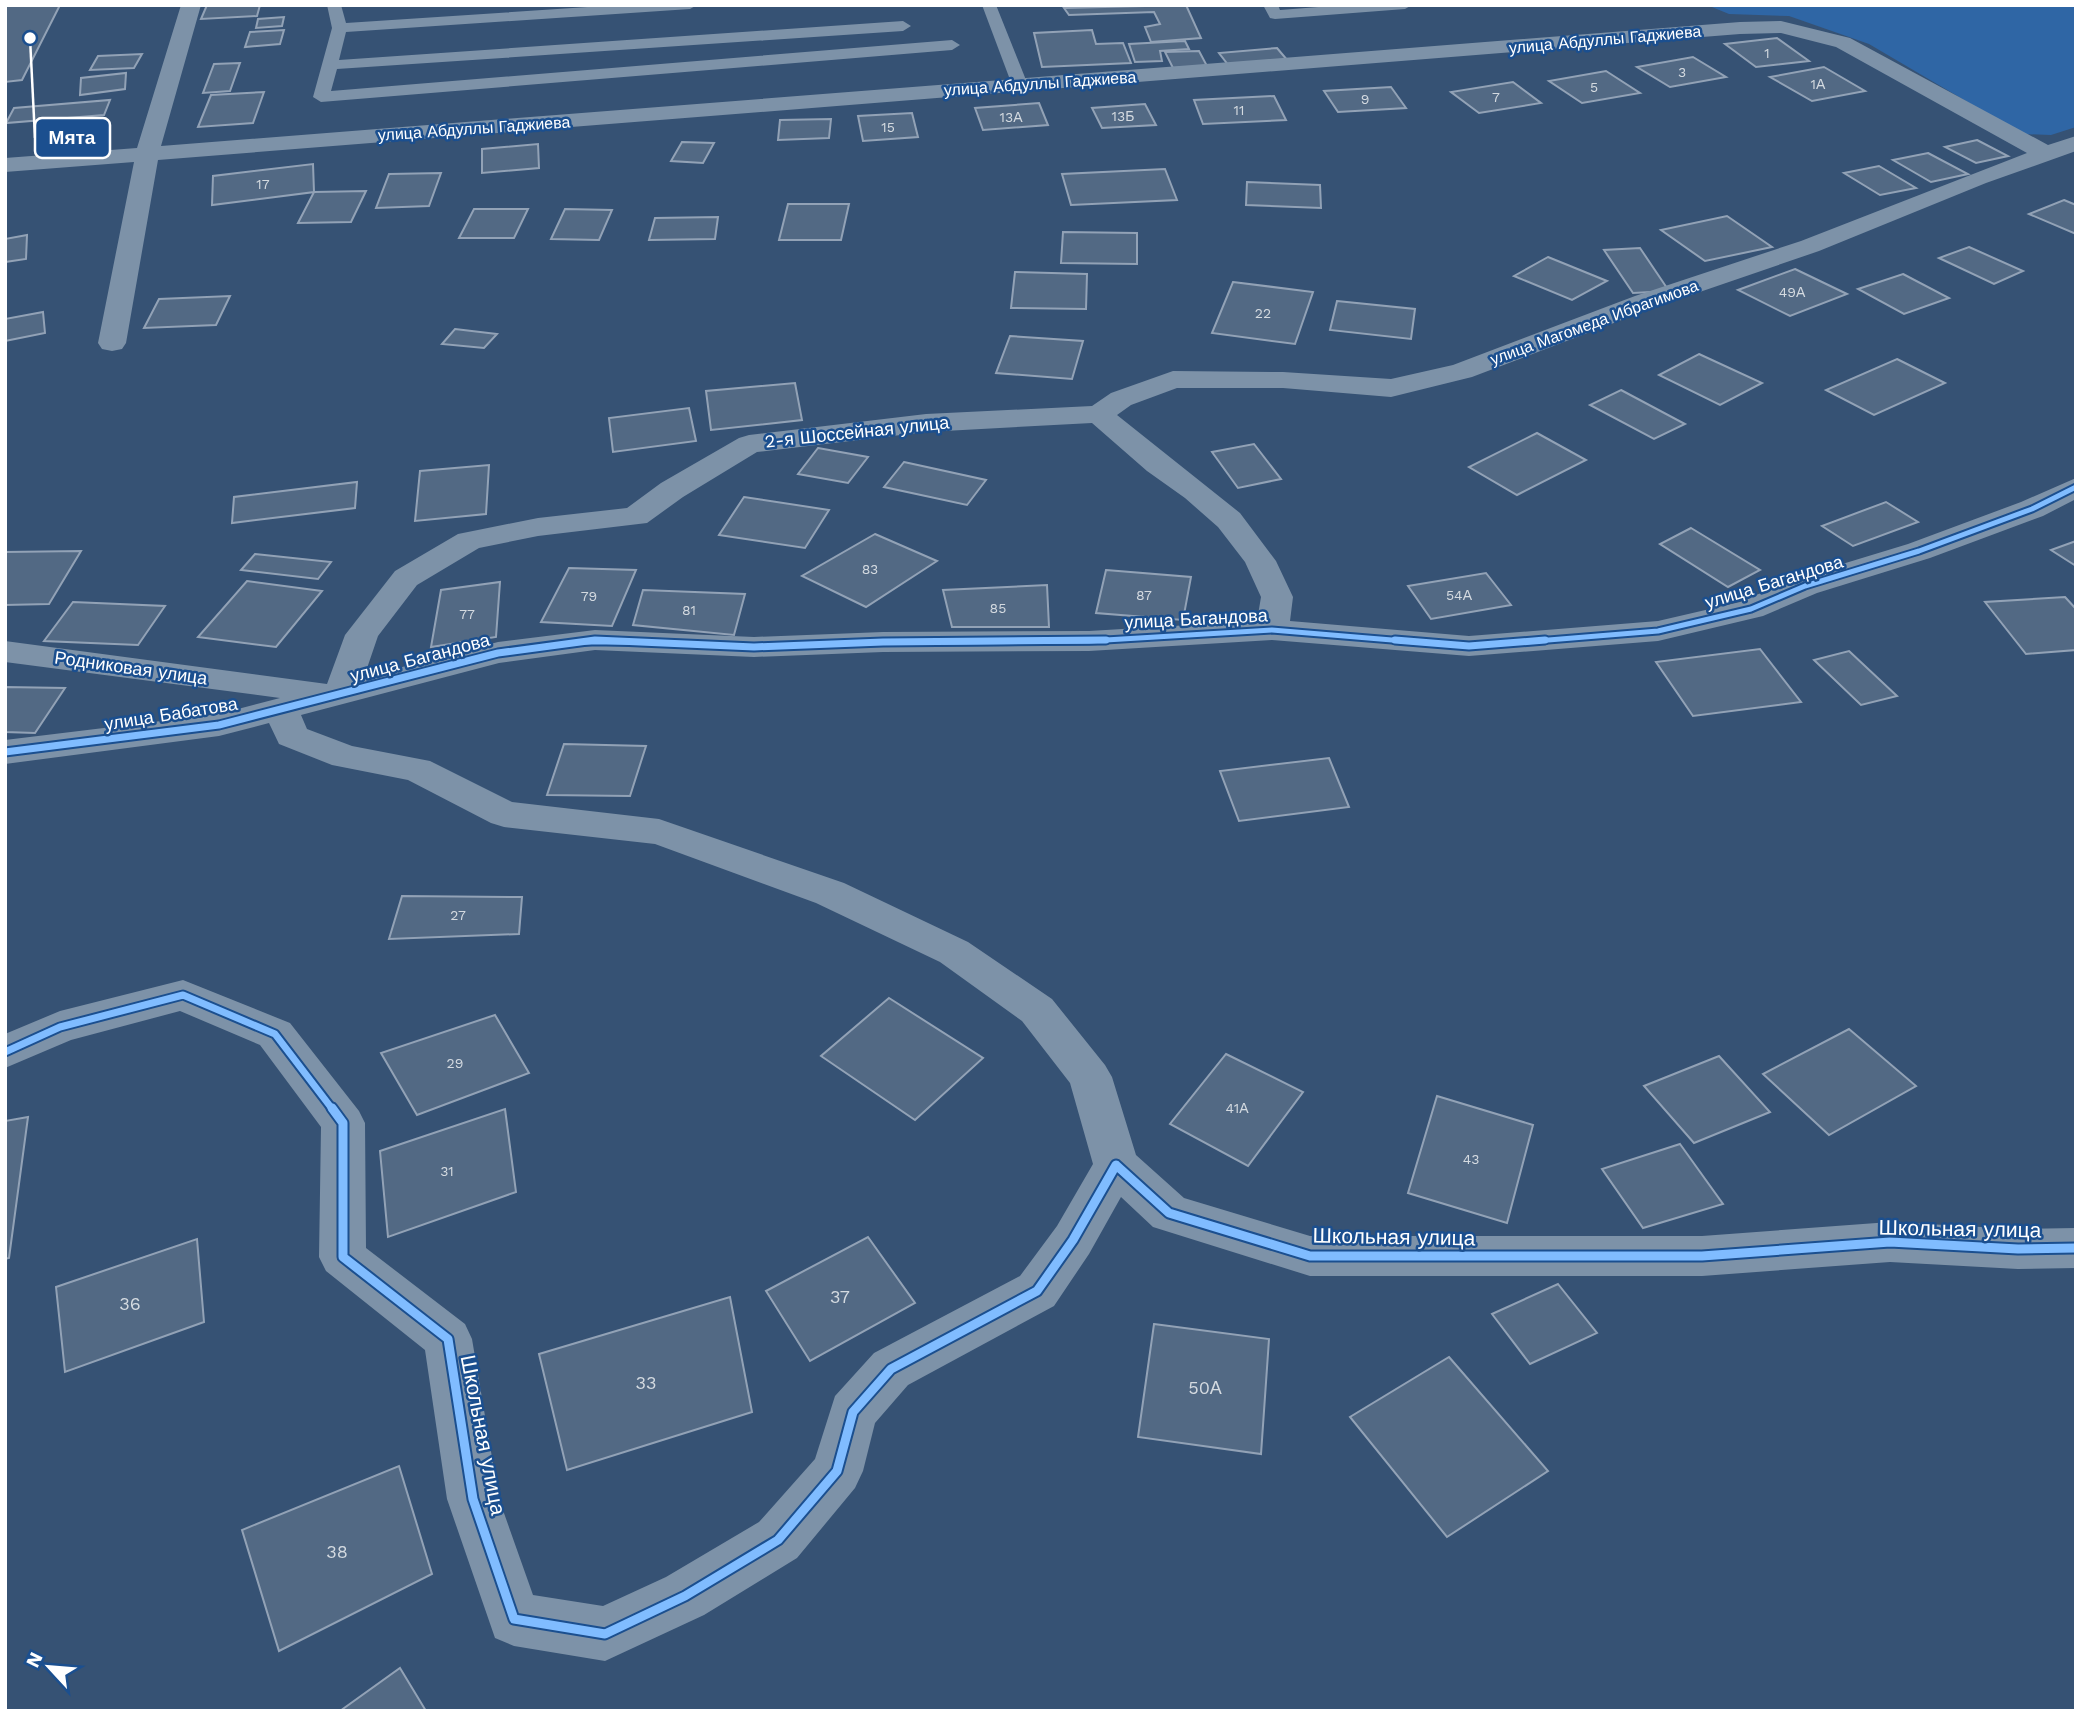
<svg xmlns="http://www.w3.org/2000/svg" width="2081" height="1716" viewBox="0 0 2081 1716" font-family="'Work Sans',sans-serif">
<style>
.green{fill:#2f66a5}
.building{fill:#526984;stroke:#92a2b6;stroke-width:2}
.lines{fill:none;stroke-linecap:round;stroke-linejoin:round}
.service{fill:#7d92a8;fill-rule:evenodd}
.minor{fill:#7d92a8;fill-rule:evenodd}
.cycleway-far2-casing{stroke:#1b4f8f;stroke-width:9}
.cycleway-far1-casing{stroke:#1b4f8f;stroke-width:11}
.cycleway-casing{stroke:#1b4f8f;stroke-width:13}
.cycleway-far2{stroke:#80bcff;stroke-width:5}
.cycleway-far1{stroke:#80bcff;stroke-width:7}
.cycleway{stroke:#80bcff;stroke-width:9}
.labels{text-anchor:middle;stroke-width:5;stroke-linejoin:round;paint-order:stroke}
.number-label{font-size:14px;fill:#d4dae0}
.far-street-label{font-size:16px;fill:#fff;stroke:#1b4f8f}
.street-label{font-size:18px;fill:#fff;stroke:#1b4f8f}
.near-number-label{font-size:18px;fill:#d4dae0}
.near-street-label{font-size:21px;fill:#fff;stroke:#1b4f8f}
.leader{fill:none;stroke:#fff;stroke-width:2.5}
.callout-dot{fill:#fff;stroke:#1b4f8f;stroke-width:2.5}
.callout{fill:#1b4f8f;stroke:#fff;stroke-width:2.5}
.callout-label{font-size:19px;text-anchor:middle;font-weight:bold;fill:#fff}
</style>
<rect width="100%" height="100%" fill="#365274"/>
<polygon class="green" points="1707,5 2076,5 2076,127 2051,135 2022,134 1869,44 1789,16 1729,14"/>
<g class="building">
<polygon points="5,5 60,5 22,80 5,82"/>
<polygon points="207,5 260,5 257,16 201,19"/>
<polygon points="1186,5 1201,38 1151,42 1145,27 1160,24 1154,12 1069,15 1064,8"/>
<polygon points="284,17 282,26 256,28 258,19"/>
<polygon points="284,30 280,44 245,47 250,32"/>
<polygon points="1092,30 1096,44 1123,43 1131,63 1042,67 1034,33"/>
<polygon points="1777,38 1809,61 1756,67 1725,44"/>
<polygon points="1185,41 1189,49 1160,51 1162,61 1135,62 1129,44"/>
<polygon points="1277,48 1288,61 1229,66 1219,53"/>
<polygon points="1199,51 1207,66 1173,68 1165,52"/>
<polygon points="142,54 134,68 90,70 98,56"/>
<polygon points="1693,57 1726,77 1670,87 1637,67"/>
<polygon points="240,63 230,91 203,93 214,64"/>
<polygon points="1824,67 1865,91 1812,101 1770,77"/>
<polygon points="1606,71 1640,93 1582,103 1549,81"/>
<polygon points="126,73 125,89 80,95 81,78"/>
<polygon points="1513,82 1541,103 1479,113 1451,92"/>
<polygon points="1391,87 1406,108 1338,112 1324,91"/>
<polygon points="264,92 253,123 198,127 211,95"/>
<polygon points="1274,96 1286,120 1203,124 1194,100"/>
<polygon points="110,100 104,115 6,123 14,108"/>
<polygon points="1039,103 1048,125 983,130 975,108"/>
<polygon points="1145,104 1156,125 1102,128 1092,108"/>
<polygon points="912,113 918,137 863,141 858,116"/>
<polygon points="831,119 829,138 778,140 780,120"/>
<polygon points="1977,140 2008,156 1976,163 1945,147"/>
<polygon points="682,142 714,143 703,163 671,161"/>
<polygon points="538,144 539,168 482,173 482,149"/>
<polygon points="1928,153 1968,174 1931,182 1893,160"/>
<polygon points="313,164 314,192 212,205 213,176"/>
<polygon points="1879,166 1916,188 1880,195 1844,173"/>
<polygon points="1165,169 1177,200 1071,205 1062,174"/>
<polygon points="441,173 429,206 376,208 389,174"/>
<polygon points="1247,182 1320,185 1321,208 1246,205"/>
<polygon points="366,191 351,222 298,223 314,192"/>
<polygon points="2064,200 2076,205 2076,234 2029,214"/>
<polygon points="788,204 849,204 841,240 779,240"/>
<polygon points="474,209 528,209 514,238 459,238"/>
<polygon points="565,209 612,210 599,240 551,239"/>
<polygon points="1727,216 1772,247 1705,261 1661,230"/>
<polygon points="718,217 715,239 649,240 655,218"/>
<polygon points="1063,232 1137,233 1137,264 1061,263"/>
<polygon points="27,235 26,259 5,262 5,239"/>
<polygon points="1969,247 2023,271 1994,284 1939,258"/>
<polygon points="1640,248 1669,291 1633,293 1604,250"/>
<polygon points="1548,257 1607,281 1572,300 1514,276"/>
<polygon points="1795,269 1847,294 1790,316 1738,290"/>
<polygon points="1015,272 1087,274 1086,309 1011,308"/>
<polygon points="1903,274 1949,298 1904,314 1858,289"/>
<polygon points="1233,282 1313,292 1295,344 1212,333"/>
<polygon points="230,296 216,325 144,328 159,299"/>
<polygon points="1337,301 1415,309 1411,339 1330,330"/>
<polygon points="43,312 45,333 5,341 5,319"/>
<polygon points="455,329 497,334 484,348 442,344"/>
<polygon points="1010,336 1083,341 1072,379 996,373"/>
<polygon points="1699,354 1762,383 1720,405 1659,375"/>
<polygon points="1897,359 1945,383 1874,415 1826,390"/>
<polygon points="795,383 802,420 711,430 706,391"/>
<polygon points="1621,390 1685,424 1654,439 1590,405"/>
<polygon points="689,408 696,441 613,452 609,418"/>
<polygon points="1537,433 1586,460 1517,495 1469,467"/>
<polygon points="1254,444 1281,479 1238,488 1212,452"/>
<polygon points="818,448 868,457 848,483 798,474"/>
<polygon points="904,462 986,480 967,505 884,487"/>
<polygon points="489,465 486,514 415,521 420,471"/>
<polygon points="357,482 355,508 232,523 234,497"/>
<polygon points="744,497 829,510 805,548 719,535"/>
<polygon points="1886,502 1918,522 1853,546 1822,526"/>
<polygon points="1691,528 1760,570 1728,587 1660,544"/>
<polygon points="875,534 937,561 866,607 802,576"/>
<polygon points="2076,541 2076,566 2051,550"/>
<polygon points="81,551 49,604 5,605 5,552"/>
<polygon points="255,554 331,562 318,579 241,570"/>
<polygon points="569,568 636,570 612,626 541,622"/>
<polygon points="1106,570 1191,577 1183,620 1096,613"/>
<polygon points="1486,573 1511,605 1431,619 1408,586"/>
<polygon points="247,581 322,591 276,647 198,637"/>
<polygon points="500,582 496,637 431,647 441,590"/>
<polygon points="1047,585 1049,627 952,627 943,590"/>
<polygon points="643,590 745,594 734,635 633,625"/>
<polygon points="2065,597 2076,609 2076,650 2026,654 1985,602"/>
<polygon points="73,602 165,606 138,645 44,641"/>
<polygon points="1760,649 1801,702 1693,716 1656,662"/>
<polygon points="1849,651 1897,696 1861,705 1814,660"/>
<polygon points="5,687 65,688 35,733 5,732"/>
<polygon points="564,744 646,746 630,796 547,795"/>
<polygon points="1329,758 1349,807 1239,821 1220,771"/>
<polygon points="402,896 522,897 519,934 389,939"/>
<polygon points="889,998 983,1058 915,1120 821,1056"/>
<polygon points="495,1015 529,1073 417,1115 381,1053"/>
<polygon points="1849,1029 1916,1086 1829,1135 1763,1074"/>
<polygon points="1226,1054 1303,1092 1248,1166 1170,1124"/>
<polygon points="1719,1056 1770,1112 1694,1143 1644,1086"/>
<polygon points="1437,1096 1533,1125 1507,1223 1408,1193"/>
<polygon points="505,1109 516,1192 388,1237 380,1151"/>
<polygon points="28,1117 9,1258 5,1259 5,1121"/>
<polygon points="1680,1144 1723,1204 1643,1228 1602,1169"/>
<polygon points="868,1237 915,1303 810,1361 766,1291"/>
<polygon points="197,1239 204,1322 65,1372 56,1287"/>
<polygon points="1558,1284 1597,1333 1530,1364 1492,1314"/>
<polygon points="730,1297 752,1412 567,1470 539,1354"/>
<polygon points="1154,1324 1269,1339 1261,1454 1138,1437"/>
<polygon points="1449,1357 1548,1471 1447,1537 1350,1417"/>
<polygon points="399,1466 432,1574 279,1651 242,1530"/>
<polygon points="400,1668 426,1711 340,1711"/>
</g>
<g class="lines">
<g class="service">
<polygon points="327,5 341,5 346,23 618,5 697,5 690,9 346,32 339,60 903,21 911,26 903,31 337,69 331,91 952,40 960,45 952,50 321,102 313,97 332,28"/>
<polygon points="982,5 996,5 1028,85 1026,88 1020,90 1012,85"/>
<polygon points="1263,5 1278,5 1280,10 1344,5 1412,5 1405,9 1275,19 1270,18"/>
</g>
<path class="minor" d="M181,5H201L161,146L1740,22L1781,21L1850,38L2048,145L2076,136V151L1986,183L1819,251L1653,308L1472,377L1391,397L1283,388H1177L1131,405L1117,415L1240,513L1276,561L1293,597L1290,621L1469,636L1658,621L1740,602L1793,579L1908,544L2021,502L2076,478V499L2043,516L1930,558L1817,593L1763,616L1658,641L1469,656L1272,640L1089,651L883,652L754,657L595,650L499,663L301,715L307,729L352,746L430,761L512,802L659,819L844,883L968,942L1052,999L1105,1065L1112,1077L1136,1155L1184,1198L1310,1236H1702L1890,1222L2018,1229L2076,1228V1268L2018,1269L1890,1262L1702,1276H1310L1153,1227L1121,1197L1089,1254L1054,1306L908,1385L875,1423L863,1471L855,1488L797,1558L704,1615L605,1661L514,1646L495,1638L447,1499L425,1350L326,1271L319,1257L321,1127L260,1045L180,1011L71,1040L5,1068V1034L60,1011L183,980L290,1023L359,1111L365,1123L366,1248L465,1324L472,1339L499,1499L533,1595L603,1606L666,1577L759,1522L815,1459L835,1396L874,1353L1020,1276L1057,1226L1093,1164L1070,1083L1022,1021L940,962L816,903L655,844L504,827L491,823L408,780L332,765L279,744L269,723L219,736L5,764V740L219,714L280,698L5,662V641L327,684L345,635L395,571L458,534L538,518L627,508L661,483L739,438L749,435L926,414L1092,406L1111,393L1173,371L1283,372L1391,379L1453,365L1635,296L1801,241L2027,153L1836,47L1781,33L1740,34L158,160L126,343L122,349L112,351L102,349L98,343L134,162L5,172V158L137,148ZM1092,423L1147,471L1185,498L1218,527L1245,562L1261,597L1257,621L1089,631L883,632L754,637L595,630L498,642L364,677L378,636L417,585L479,548L538,536L647,523L683,497L757,452L926,432Z"/>
<g class="cycleway-far2-casing">
<g id="cycleway-far2">
<polyline points="582,642 634,642"/>
<polyline points="943,642 1089,641 1272,630 1416,642"/>
<polyline points="1523,642 1658,631 1751,609 1805,586 1919,551 2032,509 2076,487"/>
</g>
</g>
<g class="cycleway-far1-casing">
<g id="cycleway-far1">
<polyline points="1395,640 1469,646 1545,640"/>
<polyline points="5,752 219,725 498,653 595,640 754,647 883,642 1106,640"/>
<polyline points="5,1052 60,1027 183,995 275,1034 333,1110"/>
</g>
</g>
<g class="cycleway-casing">
<polyline id="cycleway" points="332,1108 343,1123 343,1257 448,1339 473,1499 514,1619 605,1634 685,1596 778,1540 837,1471 853,1412 891,1369 1037,1291 1073,1240 1116,1165 1169,1213 1310,1256 1702,1256 1890,1242 2018,1249 2076,1248"/>
</g>
<use href="#cycleway-far2" class="cycleway-far2"/>
<use href="#cycleway-far1" class="cycleway-far1"/>
<use href="#cycleway" class="cycleway"/>
</g>
<g class="labels">
<g class="number-label">
<text x="1767" y="58">1</text>
<text x="1682" y="77">3</text>
<text x="1818" y="89">1А</text>
<text x="1594" y="92">5</text>
<text x="1496" y="102">7</text>
<text x="1365" y="104">9</text>
<text x="1239" y="115">11</text>
<text x="1123" y="121">13Б</text>
<text x="1011" y="122">13А</text>
<text x="888" y="132">15</text>
<text x="263" y="189">17</text>
<text x="1792" y="297">49А</text>
<text x="1263" y="318">22</text>
<text x="870" y="574">83</text>
<text x="1144" y="600">87</text>
<text x="1459" y="600">54А</text>
<text x="589" y="601">79</text>
<text x="998" y="613">85</text>
<text x="689" y="615">81</text>
<text x="467" y="619">77</text>
<text x="458" y="920">27</text>
<text x="455" y="1068">29</text>
<text x="1237" y="1113">41А</text>
<text x="1471" y="1164">43</text>
<text x="447" y="1176">31</text>
</g>
<g class="far-street-label">
<text transform="translate(1605 39) rotate(-5)" y="6">улица Абдуллы Гаджиева</text>
<text transform="translate(1040 83) rotate(-4)" y="6">улица Абдуллы Гаджиева</text>
<text transform="translate(474 128) rotate(-4)" y="6">улица Абдуллы Гаджиева</text>
<text transform="translate(1594 322) rotate(-20)" y="6">улица Магомеда Ибрагимова</text>
</g>
<g class="street-label">
<text transform="translate(857 432) rotate(-6)" y="6">2-я Шоссейная улица</text>
<text transform="translate(1774 582) rotate(-17)" y="6">улица Багандова</text>
<text transform="translate(1196 619) rotate(-3)" y="6">улица Багандова</text>
<text transform="translate(420 658) rotate(-15)" y="6">улица Багандова</text>
<text transform="translate(131 668) rotate(8)" y="6">Родниковая улица</text>
<text transform="translate(171 714) rotate(-9)" y="6">улица Бабатова</text>
</g>
<g class="near-number-label">
<text x="840" y="1303">37</text>
<text x="130" y="1310">36</text>
<text x="646" y="1389">33</text>
<text x="1205" y="1394">50А</text>
<text x="337" y="1558">38</text>
</g>
<g class="near-street-label">
<text transform="translate(1960 1229) rotate(1)" y="7">Школьная улица</text>
<text transform="translate(1394 1237) rotate(1)" y="7">Школьная улица</text>
<text transform="translate(483 1435) rotate(79)" y="7">Школьная улица</text>
</g>
</g>
<path class="leader" d="M30 38L35 138"/>
<circle class="callout-dot" cx="30" cy="38" r="7"/>
<rect class="callout" x="35" y="118" width="75" height="40" rx="7"/>
<g class="callout-label">
<text x="72" y="144">Мята</text>
</g>
<rect width="2081" height="1716" fill="none" stroke="#ffffff" stroke-width="14"/>
<g transform="translate(49 1667) rotate(296)" stroke="#1b4f8f" stroke-width="5" paint-order="stroke">
<path d="M0-5L12 26L0 18L-12 26Z" fill="#ffffff"/>
<text y="-10" font-size="19" font-weight="bold" text-anchor="middle" fill="#ffffff">N</text>
</g>
</svg>
